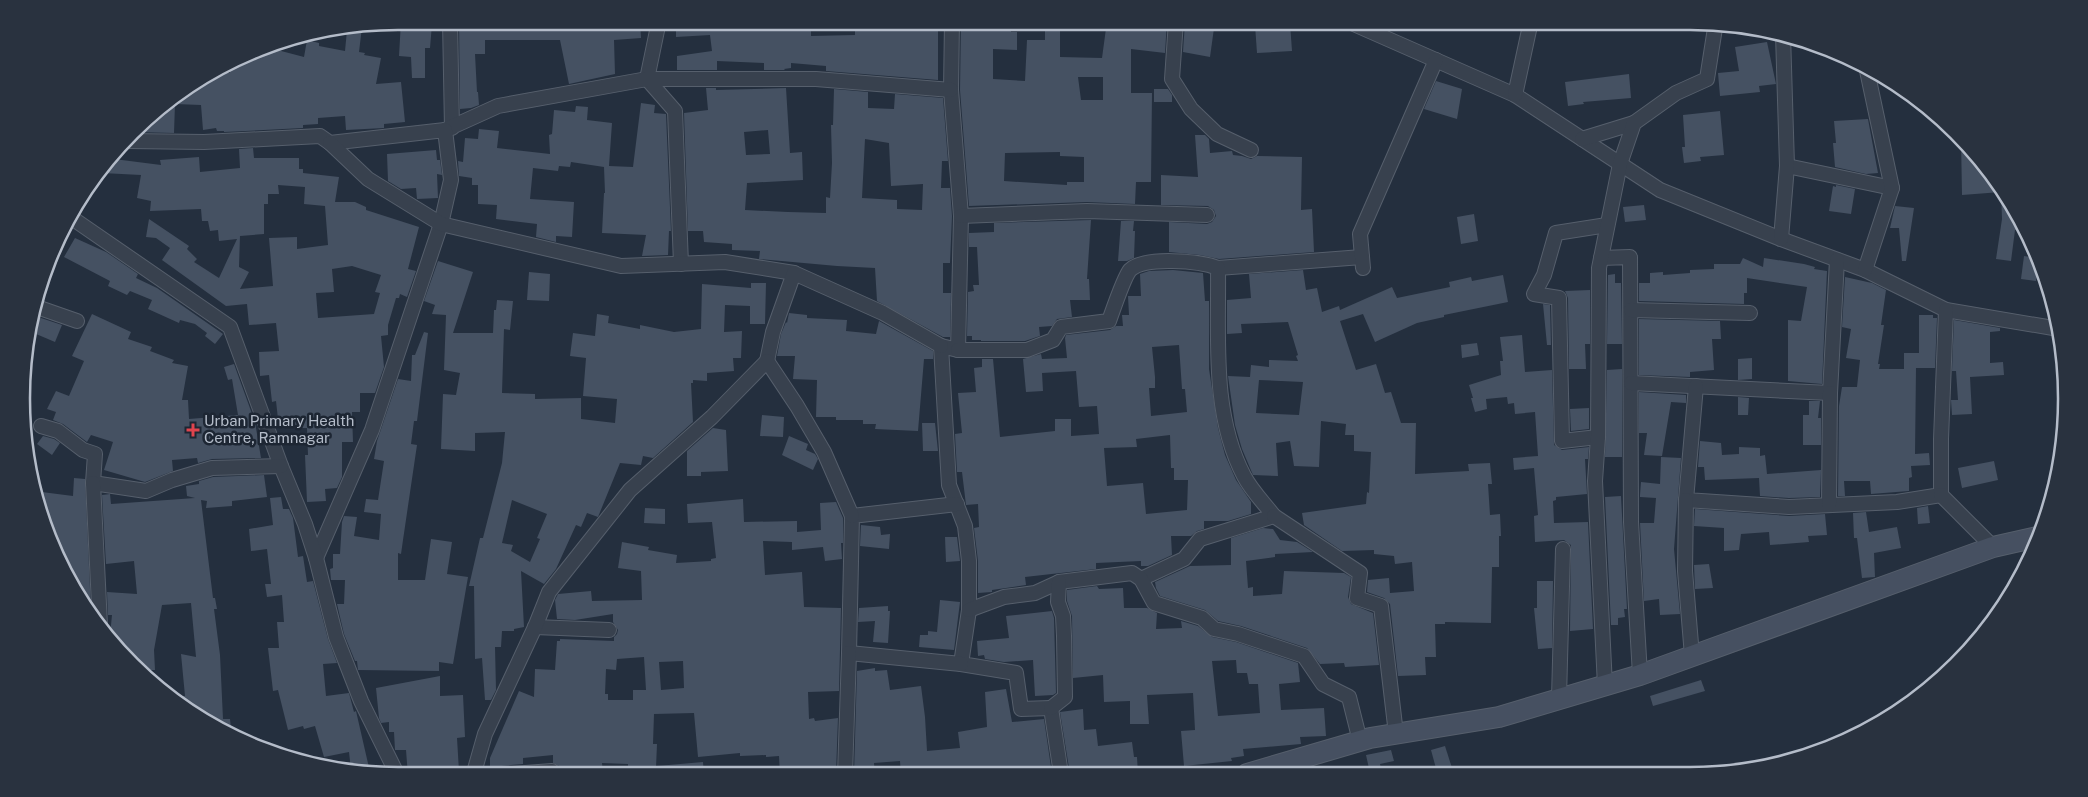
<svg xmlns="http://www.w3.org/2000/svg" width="2088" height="797" viewBox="0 0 2088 797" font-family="'Public Sans',sans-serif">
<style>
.building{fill:#455162;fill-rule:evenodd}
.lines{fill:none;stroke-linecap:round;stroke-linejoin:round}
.minor-casing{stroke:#565f6c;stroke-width:16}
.secondary-casing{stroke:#565f6c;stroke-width:22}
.minor{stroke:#38414e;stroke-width:14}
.secondary{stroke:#465061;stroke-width:20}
.health-dot{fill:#e0444e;stroke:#1d2633;stroke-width:2}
.labels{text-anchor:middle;stroke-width:5;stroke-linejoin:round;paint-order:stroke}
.poi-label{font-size:15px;fill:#b4bcc9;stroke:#1d2633;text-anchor:start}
.rim{fill:none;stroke:#b4bcc9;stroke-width:2.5}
</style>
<rect width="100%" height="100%" fill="#242f3e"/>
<g class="building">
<polygon points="401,21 421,21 421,24 432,24 430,48 425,48 425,78 412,78 411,57 399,56"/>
<polygon points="459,21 640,21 641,38 614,40 615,74 569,84 560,40 485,40 485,54 475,54 477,92 478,92 479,105 471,108 460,109"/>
<polygon points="676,21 766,21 766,25 811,24 811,36 855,35 855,21 938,21 938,80 826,71 826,66 791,63 791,68 784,69 785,70 764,70 764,63 717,61 717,70 677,70 677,56 712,51 710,35 676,37"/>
<path d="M961,21H1011V32H1017V50L993,49V79L1025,81L1027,40H1045V21H1060V57L1102,58L1107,21H1167L1165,53L1131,49V93H1152L1151,182H1136L1135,204L1087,202L969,206L960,90ZM1078,77H1103V100H1081ZM1060,152V156L1084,157V182H1067V185L1004,181L1005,153Z"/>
<polygon points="1185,21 1215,21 1210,57 1183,52"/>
<polygon points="1290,23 1292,51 1257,53 1255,25"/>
<polygon points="362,27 359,52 365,53 364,55 381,58 376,84 401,82 405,122 384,124 384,128 346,130 345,116 318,118 318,124 303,125 303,128 224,132 224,131 217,131 216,128 203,130 201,105 175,104 174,133 135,132 150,115 208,73 230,73 230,62 235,60 244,61 245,56 266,47 304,57 307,40 319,43 319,46 345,51 347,30"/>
<polygon points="1767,42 1776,84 1759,86 1760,92 1720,96 1718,73 1739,71 1735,47"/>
<polygon points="1629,74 1631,98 1583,102 1584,104 1568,106 1565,82"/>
<polygon points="1436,81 1462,89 1457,119 1424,109"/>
<path d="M706,88H716V90L786,88L790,153L802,152L803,180L747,183L745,210L788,212L826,213V197L830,198L832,163L831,125H833L834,89L868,92V108L894,109L895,94L943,98L948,161H942L941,188H950L952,216L950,263H943V293H951L950,337H943L877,301L875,268L837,266L759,259L760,251L732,250V244L704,242L703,231H688L684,113L708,110ZM768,130L770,154L746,155L744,132ZM865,139L889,143L891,186L923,184L922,210L897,209V200L862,198Z"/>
<polygon points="1154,89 1168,89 1172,95 1172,102 1154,102"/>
<polygon points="641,103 655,105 654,113 666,114 671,231 669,231 668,255 642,256 646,235 602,233 604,193 605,193 604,167 571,162 570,167 559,166 558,171 533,168 530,199 574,202 572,237 556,236 556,242 536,237 537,224 496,219 497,205 478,204 478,185 472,185 472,178 459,176 458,161 463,162 465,138 478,139 479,129 499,131 497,148 550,154 549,135 552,134 554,110 575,112 576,106 588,107 587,120 612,123 609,166 633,167"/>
<polygon points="1720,111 1724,155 1700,157 1701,161 1684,163 1682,147 1685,147 1683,115"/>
<polygon points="1868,119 1878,173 1866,174 1835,167 1833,143 1836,143 1834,121"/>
<polygon points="1195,135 1205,135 1209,139 1210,153 1232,151 1233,155 1242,156 1251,159 1257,156 1302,157 1301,210 1312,209 1314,252 1219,259 1200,255 1169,252 1169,222 1207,224 1212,222 1216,216 1214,210 1208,206 1161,205 1161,175 1198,177"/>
<polygon points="1961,139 1973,150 2016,210 2025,229 2015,230 2011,261 1996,259 2002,219 2001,192 1962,195"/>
<path d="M253,148L254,158H299V169H303V173L339,177L335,202H355L366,207V210L419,227L408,269L416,271L407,297L400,294L399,298H396L388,325V335L381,336L384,367L375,393H360V412H352L353,442H342V477L337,488L325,489L326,501L307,502L305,455H308L307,428H283V418L278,419L276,401L272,402L269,375L260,376L259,352L279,351L276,323L249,325L247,304L226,306L162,260L170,248L156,238L146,237L149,219L189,246L187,249L197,259L194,262L219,278L237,239L219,241L218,230L210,231L208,221H202L201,209L150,211L151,201L137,198L141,175L102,173L114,159L161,165L160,160L199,157L200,172L240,168L239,149ZM278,185L305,187L304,204L325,206L328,245L297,249V237L269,238L273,286L240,289L249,272L239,267L240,236L264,234V204H268V194H279ZM352,266L381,275L375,292L380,293L374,314L318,318L316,293L334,292L332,269Z"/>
<polygon points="436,150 437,160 440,160 442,175 437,174 438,198 417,199 416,188 401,189 388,181 387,154"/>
<polygon points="1836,185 1855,189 1851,214 1829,211 1833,186 1836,187"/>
<polygon points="1644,205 1646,220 1625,222 1623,207"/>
<polygon points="1895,206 1914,208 1906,261 1902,261 1899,228 1890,228"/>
<polygon points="1474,214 1478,241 1461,244 1457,217"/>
<polygon points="1091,220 1087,279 1089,279 1090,300 1070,300 1072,317 1057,319 1052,326 1039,327 1040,336 1025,341 981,341 981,340 972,340 972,336 967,336 968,292 974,291 973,285 979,285 977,247 969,247 969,233 994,232 994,223"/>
<polygon points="1121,221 1134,221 1133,231 1135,231 1134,258 1127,261 1118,261"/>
<polygon points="75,238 106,252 138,274 136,278 157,288 223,334 215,344 205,336 207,333 195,324 180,320 179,323 148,309 152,300 130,291 127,295 108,286 110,281 64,257"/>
<polygon points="2024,256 2038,258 2039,259 2036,281 2021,279"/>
<polygon points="1743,258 1763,267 1764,258 1804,264 1815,267 1814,269 1827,271 1822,384 1788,381 1788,320 1801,321 1807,287 1747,278 1747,293 1744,293 1744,304 1639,301 1639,283 1650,283 1650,273 1663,272 1663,275 1690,273 1690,270 1714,269 1714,264 1740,264"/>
<path d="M438,261L473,272L453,333H493L494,310H496L497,300L513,301L510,330L504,329L502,393L535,394V399L581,398V419L615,423L617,399L583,396L586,358L570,356L573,333L595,336L597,314L609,316L608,323L640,329V325L674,332L701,329L702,284L751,288V283H766L765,324H750V306L725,305L724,332L742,331L741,358H733L734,371L707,373V381L693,380V383H691L693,422L653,458L643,456L641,465L620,463L598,517L587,513L581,527L576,525L556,569L544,584L521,571L524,627L514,629V631H502L501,647H495L496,690L491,700H485L482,658L475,659L474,586H469L480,538H483L502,463L505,432L475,433V451L441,449L443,394L456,395L460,373L444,370L446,315L432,314L435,305L424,301ZM512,500L547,514L537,538L540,539L530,562L511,551L513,545L502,543Z"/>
<path d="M1173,270L1203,273L1205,301H1209V369L1218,428L1225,455L1236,480L1251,502V514L1228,521H1204V529L1197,531L1191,536H1171L1172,555L1148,566H1141V561L1096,563V569L1025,577L1026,585L992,590V592L978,593V561L974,528L979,527L978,504L966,505L962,472H957L955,434L962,433L958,393L976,392L974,368L982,367V359H993L1000,437L1055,431V419H1071V436L1099,434L1097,406L1079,407L1076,371L1042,373L1043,391L1026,392L1023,359L1041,354L1042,359L1067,358L1065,338L1066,335L1110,330L1116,326H1123L1122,315H1129L1128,296H1141L1140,274L1149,271ZM1179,345L1182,389H1185L1187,412L1151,416L1149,388H1155V377L1152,347ZM1170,435L1171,468H1174V480H1188L1187,510L1146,514L1143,483L1107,486L1104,448L1137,447L1136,439Z"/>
<path d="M1303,270L1306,290L1317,288L1322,312L1339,306L1340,310L1392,287L1397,298L1450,287L1449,282L1471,277L1472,281L1503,275L1508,302L1444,315V317L1417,323L1375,342L1363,314L1340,321L1356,370L1376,364L1385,393L1391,392L1401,423H1416L1415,474L1469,471L1468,464L1490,463L1492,484H1488L1490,515L1500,514L1501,536H1499V567H1492L1491,623L1445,622V624H1435L1436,657H1425L1426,675L1398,676L1390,604L1384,598L1367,592L1368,580L1389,578L1390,593L1414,591L1412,562L1395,564L1394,556L1374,554V550L1342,551L1304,525L1302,513L1366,504L1367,492L1369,493L1371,452L1354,451V435H1345L1346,424L1321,421L1319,467L1294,466L1290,441L1276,443L1278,476L1253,475L1242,449L1235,425L1228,376L1250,377L1251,365L1269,367V360L1298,361L1296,356L1298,355L1288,322L1241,324L1242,333L1227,334V300L1251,298L1249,274ZM1259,380L1303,382L1299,415L1256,413Z"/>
<polygon points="529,272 550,274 549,301 527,300"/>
<polygon points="1615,274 1615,283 1621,283 1622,344 1607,344 1608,275"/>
<polygon points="1845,277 1872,283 1886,290 1881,325 1884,325 1878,364 1880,364 1879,369 1904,369 1904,353 1919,353 1919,315 1933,315 1933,318 1937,318 1935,368 1916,368 1915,454 1929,453 1930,465 1911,466 1912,477 1909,478 1909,491 1871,494 1870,481 1844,481 1845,496 1838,496 1839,406 1842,387 1857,387 1860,360 1846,358 1851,329 1842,327"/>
<polygon points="1590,290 1590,344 1585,344 1586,369 1569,369 1568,298 1565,291"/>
<polygon points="1543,304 1550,305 1551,345 1547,345"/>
<polygon points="789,313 807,315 807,318 847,320 846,331 876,334 879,321 933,351 933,359 924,359 918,431 875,429 876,424 863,424 863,420 836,420 836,417 816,417 817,380 793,379 795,356 777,356 781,334 786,322 787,323"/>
<polygon points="92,314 131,332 128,339 152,347 150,351 174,360 172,363 188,366 182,400 188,400 189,419 238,415 232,379 228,380 224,367 234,364 255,422 261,458 212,459 198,463 197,458 172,460 173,471 145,482 104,470 113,442 91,435 87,442 63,424 53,420 56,412 47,409 56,391 69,396 84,361 72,356"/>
<polygon points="32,315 62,325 55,342 29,331"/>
<polygon points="1639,319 1720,321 1721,339 1712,339 1714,370 1690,372 1690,377 1639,375"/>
<polygon points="1954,320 2000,328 2000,331 1990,332 1990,363 2003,362 2004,375 1970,377 1972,414 1952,415 1951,400 1958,400 1956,371 1952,371"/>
<polygon points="424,332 428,333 417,421 414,421 411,444 417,445 403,540 401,554 398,553 398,580 425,580 431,539 452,542 447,574 468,577 453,664 439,662 439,671 358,670 357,661 355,661 344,634 337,604 344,604 345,580 331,580 330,569 333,568 333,554 340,554 342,522 344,516 357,517 354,536 379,540 381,514 364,512 366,499 378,500 384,461 374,459 377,441 398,379 411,381 412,355 415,355"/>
<polygon points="1522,335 1525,372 1552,370 1554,445 1562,450 1589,447 1588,459 1585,459 1587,494 1556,497 1556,500 1553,501 1554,523 1588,522 1593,629 1570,631 1571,545 1564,540 1535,542 1534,516 1538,515 1534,468 1514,470 1513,458 1538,456 1535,412 1515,414 1514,403 1508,404 1507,397 1486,399 1487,409 1475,412 1471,398 1473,398 1469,385 1501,375 1500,361 1503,361 1500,337"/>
<polygon points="1477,343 1479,355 1462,358 1461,345"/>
<polygon points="1752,358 1752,379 1738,380 1738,359"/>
<polygon points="1622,369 1622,457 1605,457 1607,370"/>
<polygon points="1639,392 1686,395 1686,403 1671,402 1662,456 1644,455 1647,433 1639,433"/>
<polygon points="1738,397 1749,398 1748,415 1738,415"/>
<polygon points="1809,401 1820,401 1818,418 1821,418 1821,445 1803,445 1803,415 1809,415"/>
<polygon points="1589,408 1589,429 1571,431 1570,409"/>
<polygon points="762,415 784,417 783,437 760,436"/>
<polygon points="922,423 935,423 938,451 923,451"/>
<polygon points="713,428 726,430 728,471 701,472 701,476 687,476 687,451"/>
<polygon points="43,436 54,439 60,443 52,455 37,444"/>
<polygon points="789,436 808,444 806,450 815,454 818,459 813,470 782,455"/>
<polygon points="1700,441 1721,443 1722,455 1739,454 1739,447 1760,448 1760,456 1765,455 1767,474 1821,470 1820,497 1789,498 1760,496 1759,478 1705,480 1704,467 1698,467"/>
<polygon points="1661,457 1681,458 1674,549 1680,614 1660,615 1659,599 1644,601 1640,523 1654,523 1656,498 1640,497 1640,495 1641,482 1660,484"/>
<polygon points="1994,461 1998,480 1962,488 1958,468"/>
<polygon points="264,475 267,497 232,501 232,506 206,508 207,501 201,500 213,598 215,598 217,609 214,609 220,655 223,719 230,719 232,737 168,696 185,696 181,654 196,657 191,603 162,605 154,650 155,670 143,670 110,635 112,615 108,615 107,592 137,594 134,561 106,564 102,495 110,494 111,504 195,498 187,496 186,486 199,484 199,481 213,477"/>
<polygon points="74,478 85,479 91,611 85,608 50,543 34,491 73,496"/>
<polygon points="1621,496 1627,609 1624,609 1625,617 1618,618 1618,625 1611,625 1605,497"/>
<polygon points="281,497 283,509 289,509 293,518 298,557 303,556 307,582 313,581 328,639 337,663 323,664 326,696 349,693 354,712 356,711 370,772 351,770 349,752 324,757 315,726 304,729 303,726 288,730 278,690 273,691 268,648 279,648 277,622 284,622 282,595 267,597 265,584 271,584 267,549 251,551 249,529 273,525 270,498"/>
<path d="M743,499L744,522L797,521V532L821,530L820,503L836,502L843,518V543H841L842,559L825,561L823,547L792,550V542L763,541L765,575L802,572L804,607L841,608L839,691L808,692L809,719L814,718L815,721L838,718L836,774L780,775L779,756L766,757V755L740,756V753L698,757L694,713L654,714L653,744H657L656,768L628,767V764L602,763L603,773L585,775H559L561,770L559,766L553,763V755L523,758V764L490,767V758L519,691L534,697L535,669L555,670L557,641H560V639L614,641V637L617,634L618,630L613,622V614L575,620L557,619L555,600L558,594L591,591L592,601L642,600L641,571L618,568L622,542L649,547L648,550L677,555L676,563L711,561V559L716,558L712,522L688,523L687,504ZM644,657L646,690H633V700H608V694H605L606,669L616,670L617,659ZM683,661L684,688L661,690L659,662Z"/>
<polygon points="1928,506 1930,523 1918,524 1917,508"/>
<polygon points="645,508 665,509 665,524 644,523"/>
<polygon points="1695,509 1789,516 1825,514 1827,535 1808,536 1809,542 1770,545 1769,532 1741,534 1739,550 1724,551 1724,528 1694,526"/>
<polygon points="1866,512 1869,532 1897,527 1901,548 1874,553 1875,577 1862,578 1857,538 1854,538 1853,513"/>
<polygon points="861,525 880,527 881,535 890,534 889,549 860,546"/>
<polygon points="1263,528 1273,529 1280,540 1297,542 1313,552 1275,554 1275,557 1246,561 1248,588 1253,587 1253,596 1282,594 1284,571 1344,573 1351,577 1348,597 1351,604 1373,613 1379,665 1345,667 1344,663 1320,664 1307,648 1241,626 1218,621 1205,610 1160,596 1156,588 1155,582 1190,566 1231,565 1231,538"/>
<polygon points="945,537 957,537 960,561 946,562"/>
<polygon points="1709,564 1713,588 1695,589 1694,565"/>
<polygon points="1537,581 1553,581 1552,648 1538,649 1534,608 1537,608"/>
<path d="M1097,586L1099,589L1123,588L1124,608H1147L1157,613L1156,629L1182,628L1181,621L1198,626L1212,637L1236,642L1298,663L1300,682L1279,684L1281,710L1324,708L1326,736L1300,737L1301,744L1243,749L1244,756L1231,758L1232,761L1184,766L1181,731L1195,730L1193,693L1147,695L1149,724H1130V701L1104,702L1103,675L1073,678L1072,616L1067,601V590ZM1236,660L1237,673H1247L1249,684H1258L1260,713L1218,716L1212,661Z"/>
<polygon points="940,600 960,602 954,650 919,647 920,635 928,635 928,631 937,632"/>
<polygon points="888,606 888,611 890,611 888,643 873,642 875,621 858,622 859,608"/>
<polygon points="1052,611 1054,618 1056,693 1053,695 1035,696 1033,660 1004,662 985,659 984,655 978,656 977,641 1009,638 1006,616"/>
<polygon points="875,668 875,671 887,670 890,690 921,686 925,717 927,751 960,748 958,732 987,727 985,692 1006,689 1012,722 1044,719 1052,774 1007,774 1006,768 969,774 901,775 900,761 874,763 875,775 854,774 857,671"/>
<polygon points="440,676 440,696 463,695 465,737 457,738 459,771 434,773 435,776 408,776 406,750 395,750 394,732 389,732 389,722 381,723 379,718 376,688"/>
<polygon points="1701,680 1705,691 1653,706 1650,696"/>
<polygon points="1083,709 1084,730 1096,729 1098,746 1132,742 1134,757 1137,757 1138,774 1070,774 1060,712"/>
<polygon points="1445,746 1452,768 1437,772 1431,750"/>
<polygon points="1391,750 1394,761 1380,764 1382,773 1370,773 1366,755"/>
<polygon points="703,762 704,775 658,775 657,766"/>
</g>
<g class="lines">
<g class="minor-casing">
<g id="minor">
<polyline points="450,21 452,128"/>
<polyline points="659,21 647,79 675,111 681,264"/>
<polyline points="952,21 951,90 961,216 958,350 941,346 949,485 965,526 969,561 969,610 961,664 1016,673 1021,709 1051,708 1061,774"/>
<polyline points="1176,21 1172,79 1191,109 1217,134 1251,150"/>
<polyline points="1347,21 1515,95 1660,190 1781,239 1865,270 1946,310 2059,329"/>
<polyline points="1515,95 1531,21"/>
<polyline points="445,130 498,106 647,79 816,79 951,90"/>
<polyline points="1582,139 1634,123"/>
<polyline points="128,141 204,142 320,136 330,143 445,130 451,180 441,224 372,430 316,558"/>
<polyline points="330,143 368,179 441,224 621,266 725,262 794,273"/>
<polyline points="1787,166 1892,188"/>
<polyline points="69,216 230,327 281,466 305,524 316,558 336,637 361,701 398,776"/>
<polyline points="961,216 1087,211 1207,215"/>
<polyline points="1781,239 1787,166 1783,34"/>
<polyline points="1601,258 1630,257 1631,522 1640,675"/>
<polyline points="1218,268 1362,257"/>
<polyline points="1363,268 1360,234 1436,60"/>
<polyline points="1865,270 1892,188 1866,66"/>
<polyline points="34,306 77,321"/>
<polyline points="1631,310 1750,313"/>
<path d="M958,350H1027L1053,340L1061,327L1109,321C1113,310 1124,277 1130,270C1145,256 1200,261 1218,268C1219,337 1211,413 1244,476C1251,490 1264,503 1274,516L1200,539L1184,559L1141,579"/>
<polyline points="767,361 773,332 794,273 883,313 941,346"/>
<polyline points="1631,383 1830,393 1837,260"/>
<polyline points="1696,386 1686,500 1789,507 1897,502 1941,495 1941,439 1946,310"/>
<polyline points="41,426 58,431 83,450 95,454 93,483 146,491 172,480 212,468 281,466"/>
<polyline points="1598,437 1562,441 1559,298 1534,294 1544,275 1556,233 1607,225"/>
<polyline points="93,483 100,625"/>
<polyline points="1941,495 1993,547"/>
<polyline points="1686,500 1685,571 1692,656"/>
<polyline points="957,504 852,516 849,653 961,664"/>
<polyline points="1829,504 1830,393"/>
<polyline points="1274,516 1360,573 1357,598 1381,606 1396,734"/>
<polyline points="969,610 1004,597 1035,593 1059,582 1132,573 1141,579 1154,603 1202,618 1214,629 1238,634 1304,656 1323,684 1349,697 1360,741"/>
<polyline points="535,627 609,630"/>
<polyline points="1605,686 1595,481 1598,437 1599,268 1620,164 1634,123 1676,93 1707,79 1715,28 1720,25"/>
<polyline points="1559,698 1563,549"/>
<polyline points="1051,708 1065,697 1064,636 1063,616 1058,602 1059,582"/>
<polyline points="845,775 849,653"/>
<polyline points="473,776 485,734 535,627 549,592 630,490 712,417 767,361 797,406 824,452 852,516"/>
<polyline points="484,776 552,771"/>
</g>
</g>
<g class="secondary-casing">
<polyline id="secondary" points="1247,774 1370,738 1499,717 1640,675 1993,547 2037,537"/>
</g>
<use href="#minor" class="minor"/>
<use href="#secondary" class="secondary"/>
</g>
<path class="health-dot" d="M190.5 422.5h5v5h5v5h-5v5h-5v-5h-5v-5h5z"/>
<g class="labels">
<g class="poi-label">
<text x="204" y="426">Urban Primary Health<tspan x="204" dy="17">Centre, Ramnagar</tspan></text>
</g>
</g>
<path d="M0 0H2088V797H0ZM398 30H1690A368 368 0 0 1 2058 398V399A368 368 0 0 1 1690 767H398A368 368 0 0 1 30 399V398A368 368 0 0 1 398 30Z" fill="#29323f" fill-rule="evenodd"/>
<path class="rim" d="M398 30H1690A368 368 0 0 1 2058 398V399A368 368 0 0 1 1690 767H398A368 368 0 0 1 30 399V398A368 368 0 0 1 398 30Z"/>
</svg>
